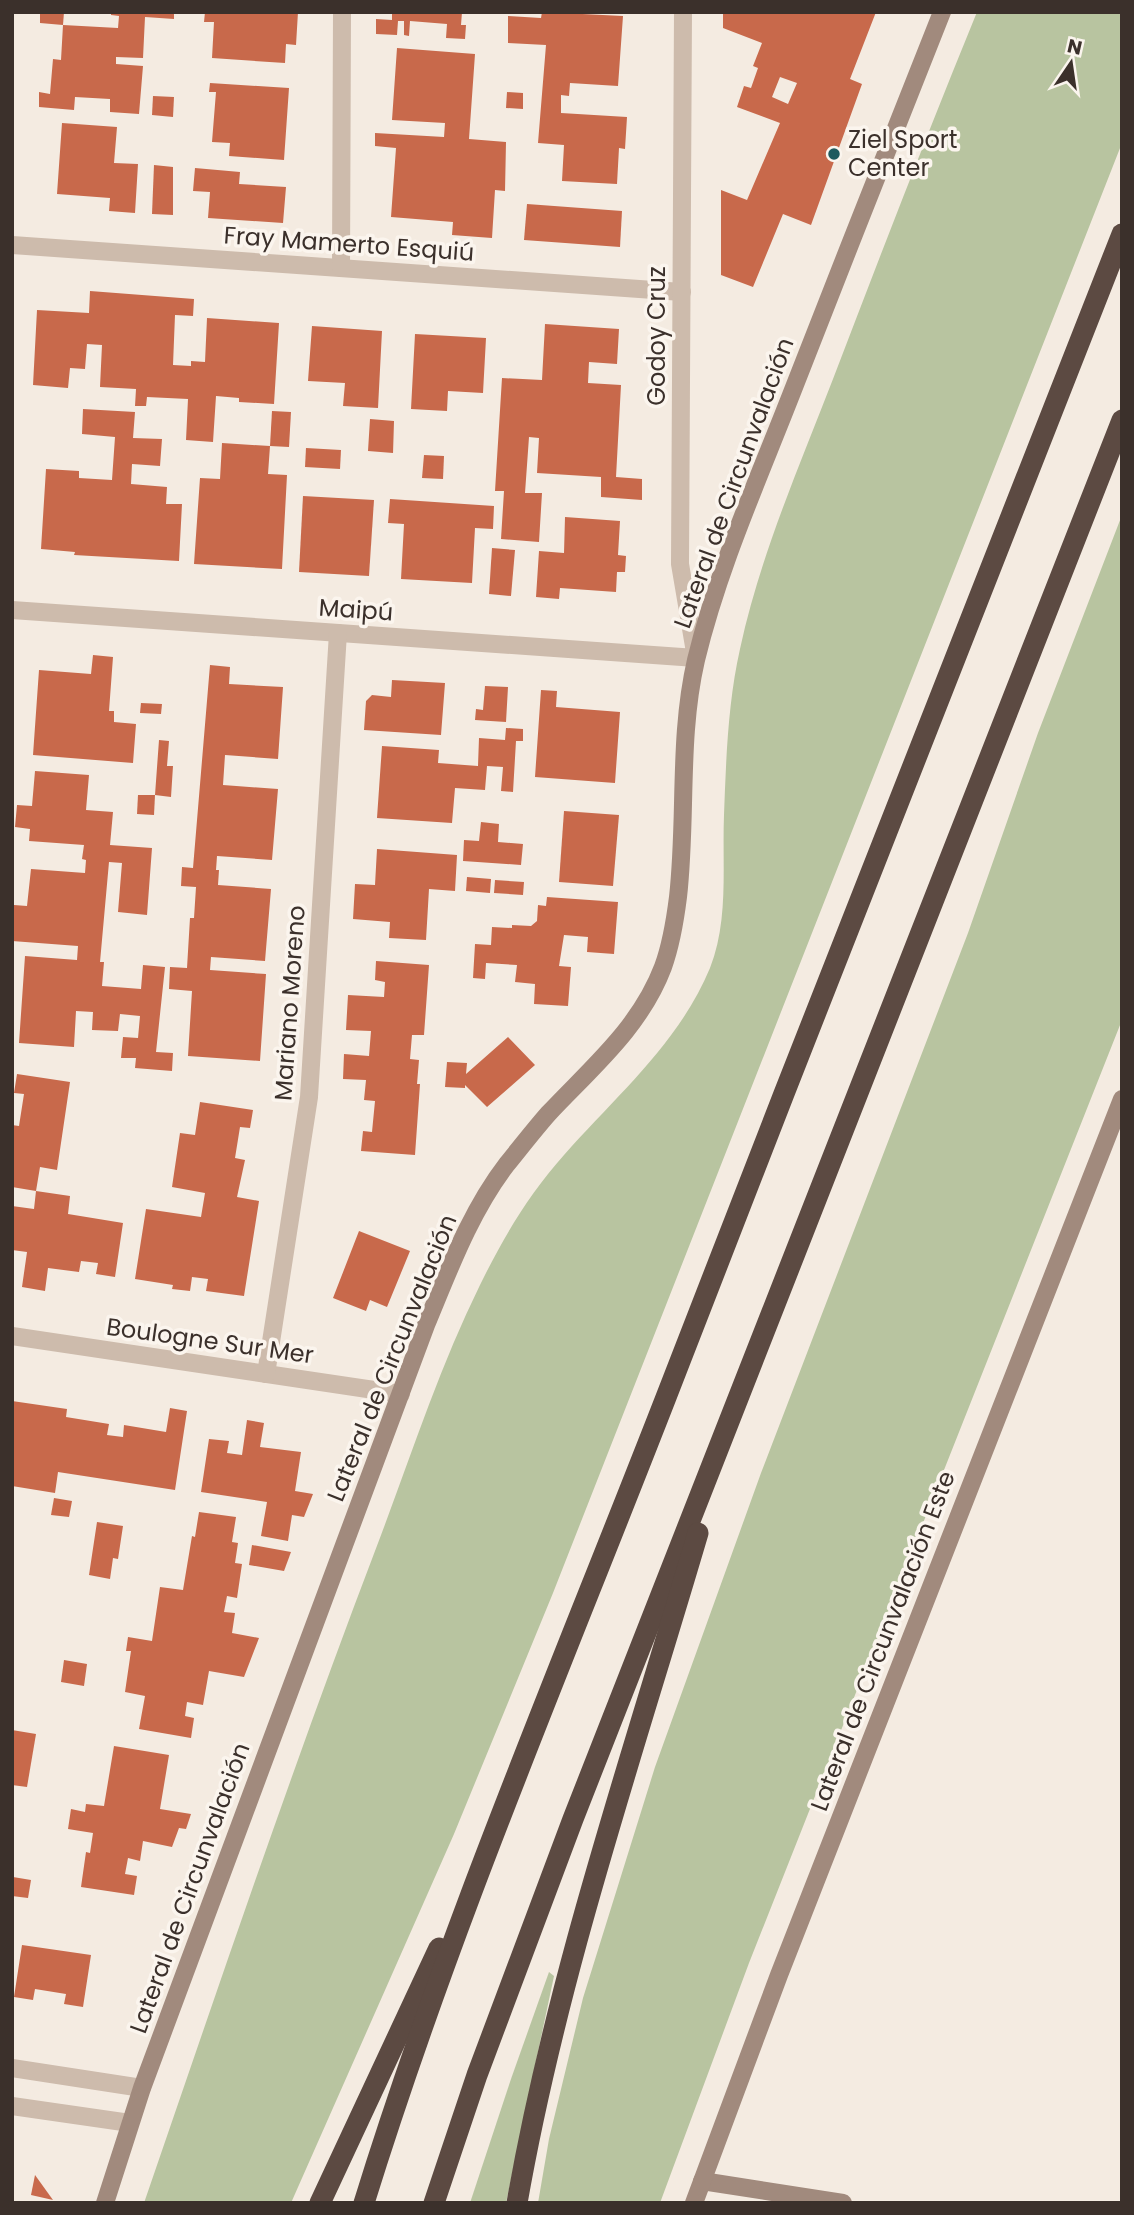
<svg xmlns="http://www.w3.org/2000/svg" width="1134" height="2215" viewBox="0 0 1134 2215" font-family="Poppins,sans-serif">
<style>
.green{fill:#b8c4a0}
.building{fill:#c8694b;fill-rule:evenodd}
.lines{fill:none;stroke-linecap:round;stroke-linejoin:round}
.street{stroke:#cdbbac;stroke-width:18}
.secondary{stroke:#a18a7d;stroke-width:18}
.highway{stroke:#5c4a42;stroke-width:21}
.poi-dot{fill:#1f5a5e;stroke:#fbf5ee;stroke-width:2.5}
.labels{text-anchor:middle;stroke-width:7;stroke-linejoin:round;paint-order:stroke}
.poi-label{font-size:24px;fill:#3b302b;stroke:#fbf5ee;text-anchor:start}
.street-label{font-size:24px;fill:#3b302b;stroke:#fbf5ee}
</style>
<rect width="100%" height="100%" fill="#f4ebe1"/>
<g class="green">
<path d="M977,12H1122V143L553,1593L454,1834L291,2203H144C219,1985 293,1766 375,1551C409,1462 438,1370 480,1285C503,1238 529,1194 564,1155C616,1096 679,1043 710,968C729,920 722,866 724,815C726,760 728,702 740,649C760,556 799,467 833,379C880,256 927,134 977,12Z"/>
<polygon points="1122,515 1122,1020 749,1963 660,2203 538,2203 549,2139 583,1998 655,1767 761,1473 968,933 1038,733"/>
<polygon points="549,1972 554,1976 506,2203 470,2203 511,2079"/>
</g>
<g class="building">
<polygon points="40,12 64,12 63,25 40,23"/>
<polygon points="111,12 174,12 174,19 145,17 143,58 116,57 116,64 143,66 139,114 110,112 110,99 75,97 74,110 39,107 39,92 50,94 53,59 61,60 63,25 118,28 119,16 111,15"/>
<polygon points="205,12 298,12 296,45 286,44 285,63 212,58 214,22 204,22"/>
<polygon points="392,12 462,12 461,25 466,25 465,39 446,38 447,24 410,21 409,36 404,35 404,21 398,21 397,35 376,34 376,19 392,20"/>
<polygon points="542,12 623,16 618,86 570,83 569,96 561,95 561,113 627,117 625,149 619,148 617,184 562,181 564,145 538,143 546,45 508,43 508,16 541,18"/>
<path d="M723,12H876L850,79L862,84L811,225L783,214L753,287L721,275V190L747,200L780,123L737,107L744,86L751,88L758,68L753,66L762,43L723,28ZM780,77L797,83L788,104L772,97Z"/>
<polygon points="397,48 475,54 469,139 506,142 505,191 495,190 492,238 452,235 453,222 391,217 396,148 375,146 375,133 444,137 445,123 392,120"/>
<polygon points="210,83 289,88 284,160 229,156 230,143 212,142 216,92 209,92"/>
<polygon points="507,92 523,93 523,109 506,108"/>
<polygon points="153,96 174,97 173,117 152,115"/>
<polygon points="62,123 117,127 114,163 138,164 135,213 109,211 110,198 57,194"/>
<polygon points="154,165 173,167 173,215 152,214"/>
<polygon points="195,168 240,172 239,184 286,187 283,223 208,218 210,192 193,191"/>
<polygon points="527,204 622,211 620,247 524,240"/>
<polygon points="90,291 194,299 193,316 175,315 173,365 191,366 191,361 205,362 207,318 279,323 274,404 239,402 239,398 216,396 213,442 186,440 188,399 147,397 146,406 135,406 136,389 100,387 102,345 87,344 85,369 70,368 68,388 33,385 37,310 89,313"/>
<polygon points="545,324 619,329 617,364 589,362 588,383 621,385 616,477 642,479 642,500 601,497 601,477 537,473 539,438 529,437 525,493 542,493 539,542 501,539 504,491 495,491 502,378 542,380"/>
<polygon points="312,326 382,331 378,408 343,406 345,383 308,381"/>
<polygon points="415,334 486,338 483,393 448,391 447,411 411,409"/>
<polygon points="83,409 135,412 133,438 162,439 160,466 132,464 131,484 167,487 166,504 182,504 179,561 74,555 75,552 41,549 46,469 79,471 79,478 112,480 115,437 82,434"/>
<polygon points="272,411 291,412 289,447 270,446"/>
<polygon points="370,419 394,421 393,453 368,451"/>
<polygon points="222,443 270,446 268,474 287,475 282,569 194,564 200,478 220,479"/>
<polygon points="306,448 341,450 340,469 305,467"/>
<polygon points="424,455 444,456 443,479 422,478"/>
<polygon points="303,496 374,500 369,576 299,572"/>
<polygon points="390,499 494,506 493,529 475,528 472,583 401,579 404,524 388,523"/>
<polygon points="565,517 620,521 618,555 626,556 625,572 617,572 616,592 560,588 559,599 536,597 539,551 564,553"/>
<polygon points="492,548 515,550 511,596 489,594"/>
<polygon points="93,655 113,657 109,711 114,711 114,722 136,724 133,763 33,755 39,670 91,674"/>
<polygon points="210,665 230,667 229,684 283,687 278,759 225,755 223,785 278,789 272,860 217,856 216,870 219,870 218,885 271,889 265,961 211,957 210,970 266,974 260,1061 188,1056 192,991 169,989 170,967 187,968 190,918 194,918 196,887 181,886 182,867 193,868"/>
<polygon points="392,680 445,683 441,735 364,730 366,701 372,695 391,697"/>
<polygon points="485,686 508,687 506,722 475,720 476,709 483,710"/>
<polygon points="541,690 557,691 556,707 620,712 615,783 535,777"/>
<polygon points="141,703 162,704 161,714 140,713"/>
<polygon points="506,728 523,729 523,741 516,741 513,792 501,791 503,767 487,766 485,790 455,788 452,823 377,818 382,746 439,750 438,763 478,766 479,738 505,740"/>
<polygon points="159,740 169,741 167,766 173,766 171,797 155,795"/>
<polygon points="35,771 89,775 86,810 113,812 110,845 152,848 147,915 118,912 122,863 109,862 100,962 104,962 102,986 141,989 143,965 165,967 156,1052 173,1053 172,1071 135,1068 136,1058 121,1058 123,1037 138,1038 140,1016 120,1014 118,1031 92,1030 93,1012 76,1011 74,1047 19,1043 25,956 77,960 78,946 12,941 14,905 27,906 31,869 85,873 86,860 82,859 84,845 29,841 30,829 15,827 17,805 32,806"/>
<polygon points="138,795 155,795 154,815 137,814"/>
<polygon points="564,811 619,815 613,886 559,882"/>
<polygon points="481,822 499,824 498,842 523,844 521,865 463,861 464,840 479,841"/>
<polygon points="377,849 457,855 455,891 429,889 426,940 389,938 390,922 353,919 355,884 375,885"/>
<polygon points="467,877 491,879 490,893 466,891"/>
<polygon points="495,880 524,882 523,895 494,893"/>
<polygon points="547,897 618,902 614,954 587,952 588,937 564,935 559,966 571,967 568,1006 534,1004 535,984 515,982 517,965 486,963 485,979 473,978 475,944 491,945 492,927 512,928 512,925 531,926 537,921 538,905 546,906"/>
<polygon points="376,961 429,965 424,1035 412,1035 410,1059 419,1060 417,1084 420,1084 415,1155 361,1151 363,1131 372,1132 375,1101 364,1100 366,1080 343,1079 344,1054 369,1056 371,1031 346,1030 348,995 384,997 385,982 375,980"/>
<polygon points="508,1037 535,1065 487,1107 465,1085 465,1088 445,1087 447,1062 467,1063 466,1074"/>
<polygon points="17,1074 70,1082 57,1170 40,1167 36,1191 12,1187 12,1125 19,1126 24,1094 14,1093"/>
<polygon points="200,1102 253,1110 250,1128 240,1127 235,1158 245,1160 237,1197 259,1201 244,1296 206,1291 208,1279 192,1277 190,1291 172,1289 173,1285 135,1279 146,1209 201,1217 205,1193 172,1187 180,1133 195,1135"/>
<polygon points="36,1191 70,1196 68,1214 123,1223 115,1277 96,1274 98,1263 81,1261 79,1272 48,1268 45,1291 22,1287 27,1252 12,1250 12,1206 34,1209"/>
<polygon points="359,1231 410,1251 387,1307 370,1300 366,1311 333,1298"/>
<polygon points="12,1401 67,1409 66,1417 109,1424 107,1435 123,1437 124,1425 166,1432 170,1408 187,1411 175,1490 58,1472 55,1493 12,1486"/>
<polygon points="247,1420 264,1423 260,1447 301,1452 295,1491 313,1494 304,1517 292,1515 288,1541 261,1536 267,1502 201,1492 209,1439 229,1441 227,1453 242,1455"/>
<polygon points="54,1498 72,1501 69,1517 51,1515"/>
<polygon points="199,1512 236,1517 232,1542 238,1543 235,1563 242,1564 237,1598 227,1596 224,1612 235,1613 232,1633 259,1638 244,1677 209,1671 203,1705 187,1702 185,1716 194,1718 191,1738 139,1729 145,1696 125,1692 131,1651 126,1651 128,1637 152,1641 160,1587 183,1590 192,1536 195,1537"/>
<polygon points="97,1522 123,1526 118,1559 113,1558 110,1579 89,1575"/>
<polygon points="252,1545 291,1552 284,1571 249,1565"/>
<polygon points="64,1660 87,1664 84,1686 61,1682"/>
<polygon points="12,1730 36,1734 27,1787 12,1785"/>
<polygon points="114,1746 169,1755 160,1809 191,1814 186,1829 179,1828 172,1847 143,1841 140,1861 128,1858 125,1874 137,1876 134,1895 81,1887 86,1852 90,1853 93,1833 68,1829 71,1809 85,1812 86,1804 104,1806"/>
<polygon points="13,1877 31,1880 28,1898 12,1896"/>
<polygon points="22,1945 91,1955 83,2007 64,2004 66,1994 35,1989 33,2000 14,1997"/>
<polygon points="35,2175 53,2200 31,2195"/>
</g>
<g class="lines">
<g class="street">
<polyline points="12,245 682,292"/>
<polyline points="341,268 342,12"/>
<polyline points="12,610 696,658 680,564 683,12"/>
<polyline points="12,1336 401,1394"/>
<polyline points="266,1374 309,1097 338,633"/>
<polyline points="12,2068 142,2088"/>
<polyline points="12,2106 130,2123"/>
</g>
<g class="secondary">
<polyline points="702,2181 843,2203"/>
<path d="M105,2203L142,2088L426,1325C449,1270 470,1212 507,1164C520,1148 534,1130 548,1114C591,1068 640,1028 663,967C671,945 675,921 678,897C687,818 678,738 696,660C718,569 757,482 791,395C841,267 891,140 942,12"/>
<polyline points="694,2203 779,1975 1122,1099"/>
</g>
<g class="highway">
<polyline points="320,2203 439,1948"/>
<path d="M364,2203C452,1919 570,1646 677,1369C824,990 972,611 1122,234"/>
<polyline points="434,2203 477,2075 573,1819 1122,420"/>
<path d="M517,2203C557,1975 633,1754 698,1533"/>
</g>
</g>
<circle class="poi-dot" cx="834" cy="154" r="7"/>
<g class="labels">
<g class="poi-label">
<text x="848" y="148">Ziel Sport<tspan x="848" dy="28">Center</tspan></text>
</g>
<g class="street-label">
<text transform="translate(349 244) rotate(4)" y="8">Fray Mamerto Esquiú</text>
<text transform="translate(657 336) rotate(-90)" y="8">Godoy Cruz</text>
<text transform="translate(734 483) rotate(-70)" y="8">Lateral de Circunvalación</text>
<text transform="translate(356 610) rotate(4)" y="8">Maipú</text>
<text transform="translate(290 1003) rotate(-86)" y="8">Mariano Moreno</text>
<text transform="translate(210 1341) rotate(8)" y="8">Boulogne Sur Mer</text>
<text transform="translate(392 1358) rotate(-68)" y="8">Lateral de Circunvalación</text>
<text transform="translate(883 1641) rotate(-69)" y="8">Lateral de Circunvalación Este</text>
<text transform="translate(190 1888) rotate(-70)" y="8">Lateral de Circunvalación</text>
</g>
</g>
<rect width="1134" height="2215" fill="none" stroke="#3b302b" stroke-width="28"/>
<g transform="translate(1071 63) rotate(13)" stroke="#fbf5ee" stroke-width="5" paint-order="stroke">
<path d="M0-5L12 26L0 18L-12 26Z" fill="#3b302b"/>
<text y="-10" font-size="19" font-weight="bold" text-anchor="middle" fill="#3b302b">N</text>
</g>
</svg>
